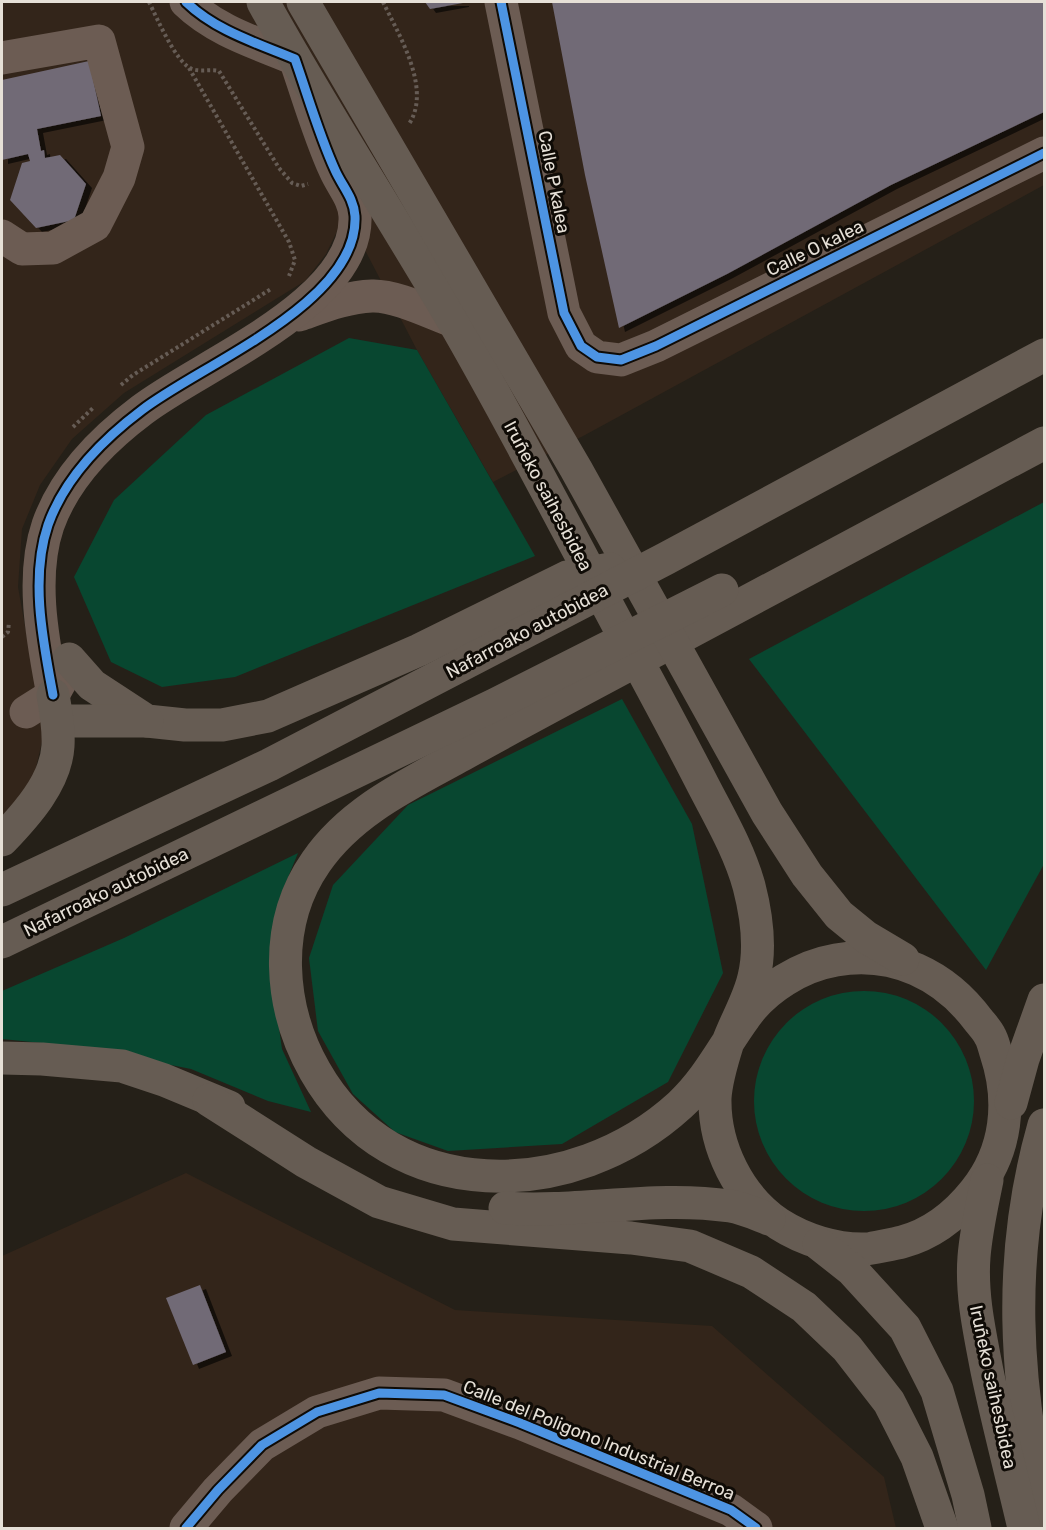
<svg xmlns="http://www.w3.org/2000/svg" width="1046" height="1530" viewBox="0 0 1046 1530" font-family="Rubik,sans-serif">
<style>
.industrial{fill:#33251a}
.green{fill:#084730}
.building{fill:#716a76;filter:url(#shadow)}
.lines{fill:none;stroke-linecap:round;stroke-linejoin:round}
.path{stroke:#665c55;stroke-width:4;stroke-dasharray:3 3;stroke-linecap:butt}
.minor{stroke:#6c5c53;stroke-width:33}
.highway{stroke:#665c53;stroke-width:33}
.cycleway-casing{stroke:#0f0b06;stroke-width:13}
.cycleway{stroke:#4d94e3;stroke-width:9}
.labels{text-anchor:middle;stroke-width:6;stroke-linejoin:round;paint-order:stroke}
.street-label{font-size:18px;fill:#e6e0d7;stroke:#0f0b06}
</style>
<defs>
<filter id="shadow"><feDropShadow dx="6" dy="4" stdDeviation="0" flood-color="#0009"/></filter>
</defs>
<rect width="100%" height="100%" fill="#252018"/>
<g class="industrial">
<polygon points="2,2 1044,2 1044,185 585,435 493,482 417,350 340,202 341,223 326,254 305,281 124,393 72,439 40,485 22,529 18,587 44,733 34,776 2,820"/>
<polygon points="186,1173 455,1310 712,1326 884,1477 896,1528 2,1528 2,1256"/>
</g>
<g class="green">
<polygon points="349,338 417,350 535,556 235,677 162,687 111,662 74,577 114,500 206,415"/>
<polygon points="1044,502 1044,864 986,970 749,659"/>
<polygon points="622,699 692,824 723,973 668,1082 562,1144 448,1151 395,1132 353,1094 318,1031 309,958 333,885 408,805"/>
<polygon points="298,853 280,897 270,965 282,1049 311,1112 268,1101 191,1069 81,1047 2,1039 2,991 124,938"/>
<circle cx="864" cy="1101" r="110"/>
</g>
<g class="building">
<polygon points="425,2 463,2 463,3 430,9"/>
<polygon points="552,2 1044,2 1044,112 891,185 727,274 619,328 585,175"/>
<polygon points="89,61 101,116 37,129 41,151 44,150 45,158 60,155 86,184 74,220 36,228 10,200 22,163 30,161 28,154 2,160 2,80"/>
<polygon points="200,1285 226,1352 193,1365 166,1298"/>
</g>
<g class="lines">
<g class="path">
<path d="M149,2C157,18 176,63 192,69C201,72 210,69 219,71L279,168L292,183L301,186L308,184"/>
<path d="M383,2C399,35 432,89 409,124"/>
<polyline points="189,68 289,242 295,260 289,276"/>
<polyline points="121,385 133,375 271,289"/>
<polyline points="73,427 94,407"/>
<polyline points="2,637 8,632 9,622"/>
</g>
<g class="minor">
<polyline points="501,2 564,313 581,346 597,357 621,360 656,346 1044,153"/>
<polyline points="2,58 99,41 128,147 119,178 95,225 53,248 22,249 2,236"/>
<path d="M299,315C322,307 346,297 372,296C395,295 431,313 453,321"/>
<path d="M53,695C43,641 30,578 48,525C65,477 102,440 142,410C200,365 359,303 355,216C354,198 342,186 335,170C319,135 308,96 295,59C257,43 216,31 186,2"/>
<polyline points="26,712 53,695 64,675"/>
<polyline points="186,1528 218,1490 262,1445 317,1412 379,1393 444,1395 520,1423 731,1510 756,1528"/>
</g>
<g class="highway">
<path d="M263,2C322,109 389,211 451,317C512,422 568,532 626,640C652,688 678,736 703,785C720,818 739,850 749,886C756,913 761,948 754,977C749,1000 735,1022 727,1045C722,1061 716,1081 715,1098C714,1147 739,1197 779,1224C804,1240 836,1250 866,1249C869,1249 898,1243 902,1242C932,1234 956,1215 975,1191C1007,1151 1012,1101 996,1053C994,1047 993,1041 990,1036C987,1030 983,1026 979,1021C945,975 894,950 836,960C801,966 765,988 745,1017C723,1047 708,1079 680,1105C573,1203 392,1207 315,1071C279,1008 272,925 316,862C351,811 409,784 462,755C505,731 548,708 591,685C742,604 893,524 1044,443"/>
<polyline points="303,2 576,469 767,813 807,875 839,915 866,937 903,959"/>
<polyline points="69,659 92,685 147,721 185,725 222,725 268,716 419,650 567,577 610,569"/>
<polyline points="58,721 147,721"/>
<path d="M2,840C26,815 56,782 58,746C59,729 56,712 53,695"/>
<polyline points="2,890 269,765 665,559 1044,355"/>
<polyline points="2,942 496,704 722,590"/>
<polyline points="2,1058 42,1059 122,1066 164,1080 229,1107"/>
<polyline points="209,1100 306,1162 379,1202 453,1224 631,1238 690,1246 751,1272 804,1307 847,1348 889,1402 917,1457 942,1528"/>
<polyline points="1011,1103 1023,1059 1044,1000"/>
<path d="M1044,1125C1006,1258 1015,1383 1044,1517"/>
<path d="M987,1180C982,1205 976,1231 974,1257C971,1295 980,1334 987,1371C998,1424 1012,1476 1024,1528"/>
<path d="M505,1208C580,1213 655,1195 730,1206C743,1208 756,1214 769,1219"/>
<polyline points="819,1244 852,1270 905,1328 937,1391 968,1495 975,1528"/>
</g>
<g class="cycleway-casing">
<g id="cycleway">
<polyline points="501,2 564,313 581,346 597,357 621,360 656,346 1044,153"/>
<path d="M53,695C43,641 30,578 48,525C65,477 102,440 142,410C200,365 359,303 355,216C354,198 342,186 335,170C319,135 308,96 295,59C257,43 216,31 186,2"/>
<polyline points="186,1528 218,1490 262,1445 317,1412 379,1393 444,1395 520,1423 731,1510 756,1528"/>
</g>
</g>
<use href="#cycleway" class="cycleway"/>
</g>
<g class="labels">
<g class="street-label">
<text transform="translate(554 182) rotate(79)" y="6">Calle P kalea</text>
<text transform="translate(815 248) rotate(-26)" y="6">Calle O kalea</text>
<text transform="translate(548 496) rotate(62)" y="6">Iruñeko saihesbidea</text>
<text transform="translate(527 631) rotate(-28)" y="6">Nafarroako autobidea</text>
<text transform="translate(106 892) rotate(-26)" y="6">Nafarroako autobidea</text>
<text transform="translate(993 1387) rotate(78)" y="6">Iruñeko saihesbidea</text>
<text transform="translate(599 1440) rotate(22)" y="6">Calle del Poligono Industrial Berroa</text>
</g>
</g>
<rect width="1046" height="1530" fill="none" stroke="#e6e0d7" stroke-width="6"/>
</svg>
